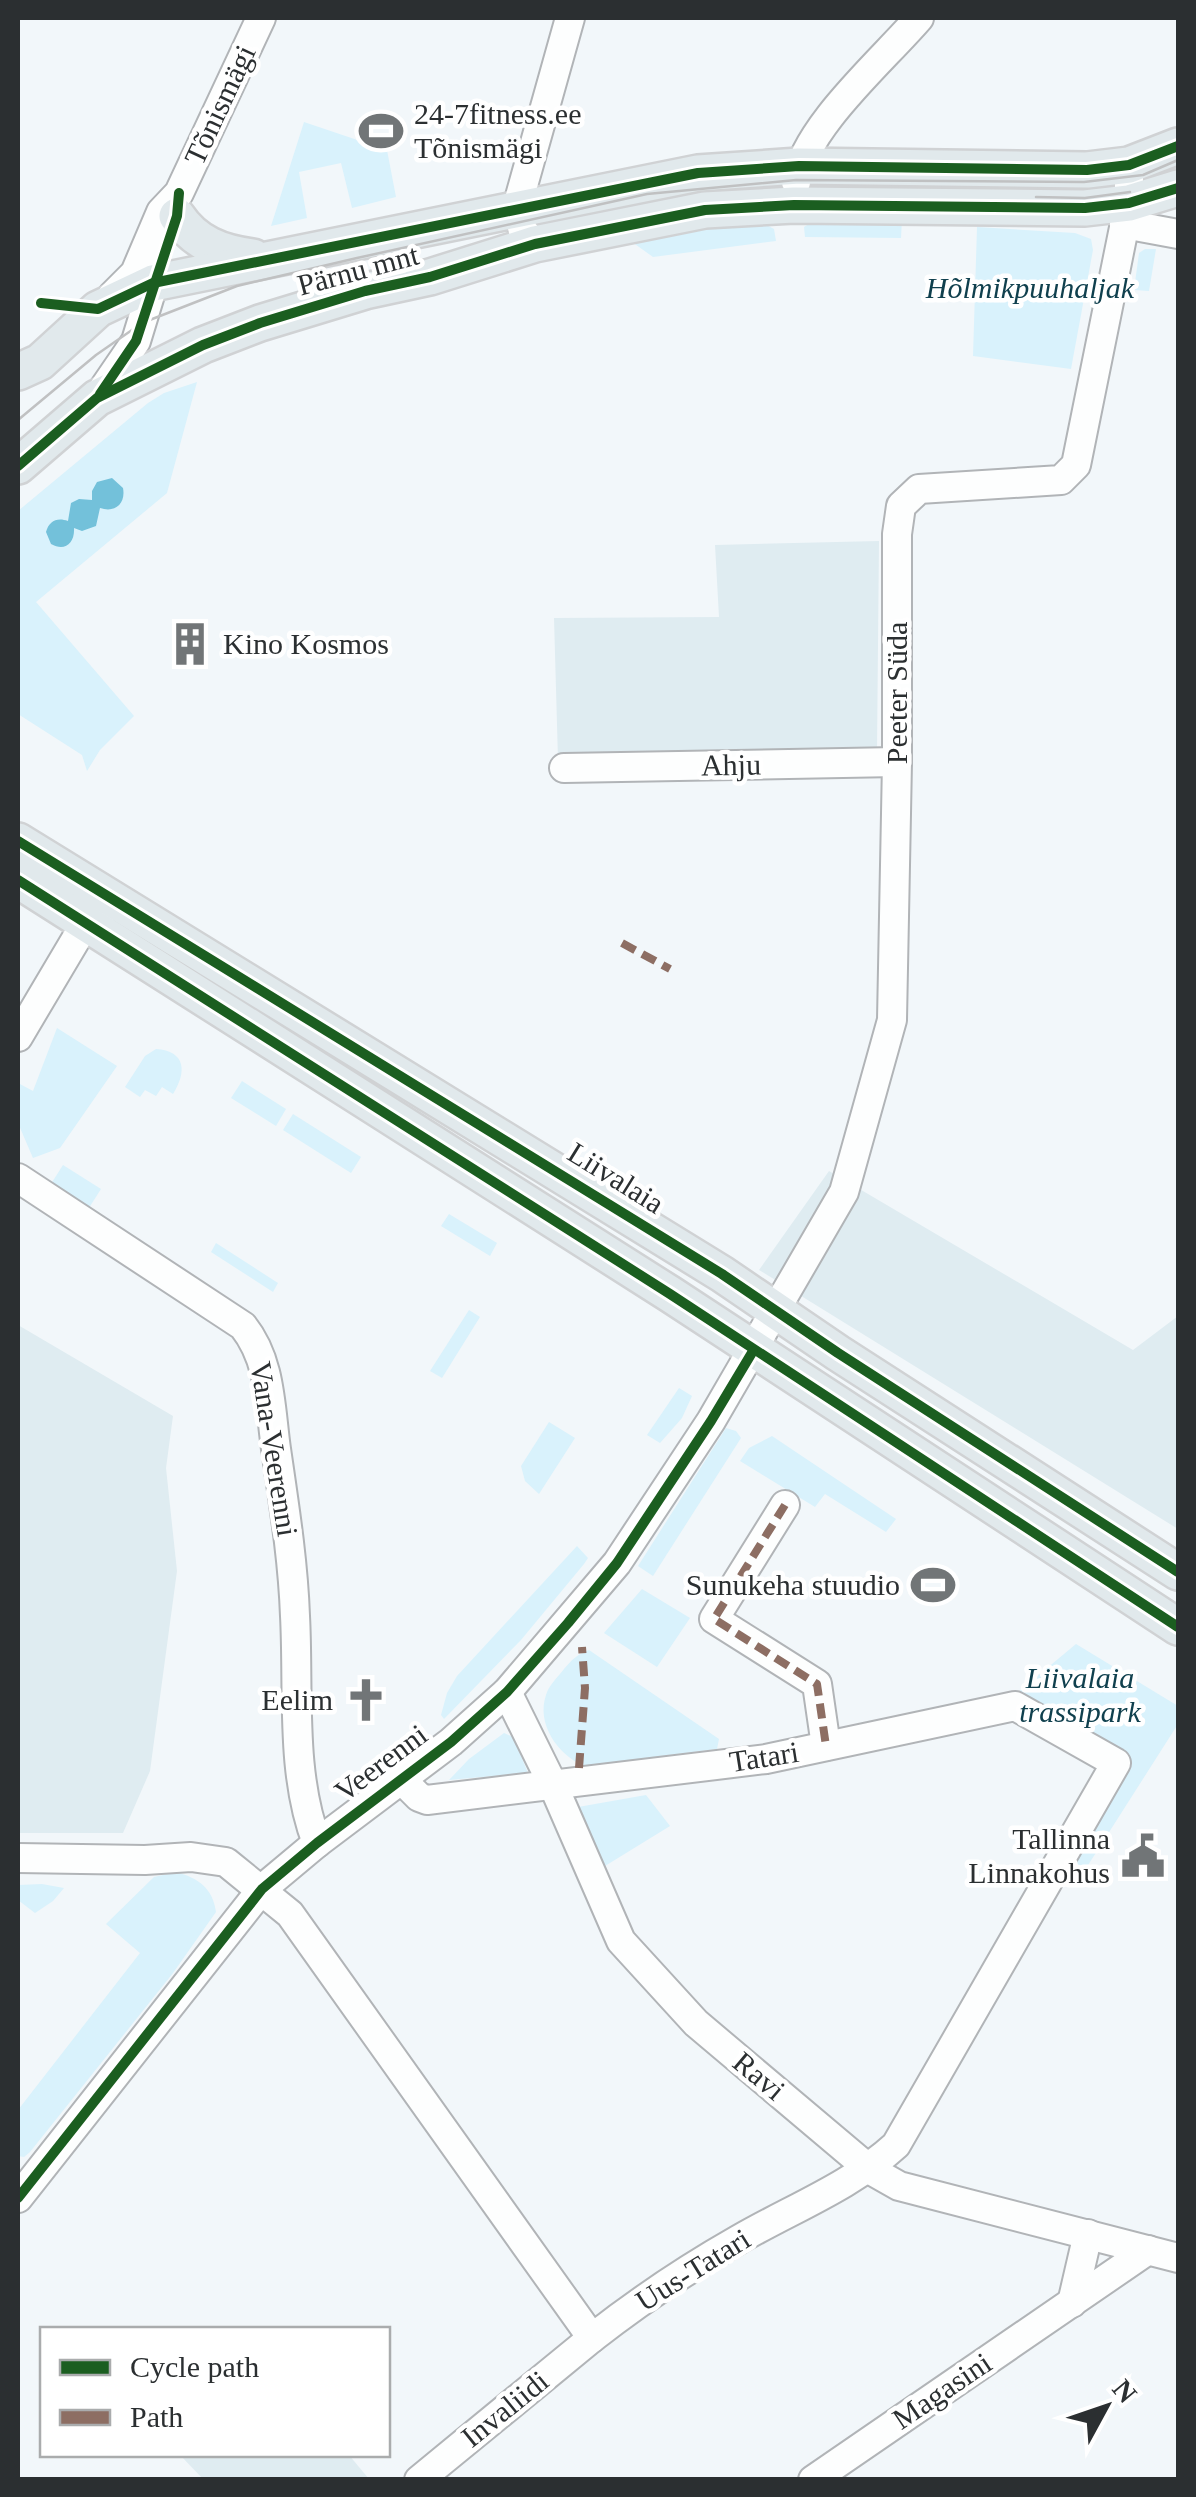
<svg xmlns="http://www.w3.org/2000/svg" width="1196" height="2497" viewBox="0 0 1196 2497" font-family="Georgia,serif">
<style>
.built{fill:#dfecf1}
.green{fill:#d9f2fc}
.water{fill:#73c1da}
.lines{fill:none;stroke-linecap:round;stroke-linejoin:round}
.minor-casing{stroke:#b1b4b7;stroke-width:32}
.major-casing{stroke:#d0d2d4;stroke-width:40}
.minor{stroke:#fdfefe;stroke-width:28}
.major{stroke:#e1e9ec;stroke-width:35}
.tram{stroke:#c0c1c2;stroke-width:2.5}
.quiet{stroke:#8d6e63;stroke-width:8;stroke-dasharray:15 8;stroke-linecap:butt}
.cycleway-casing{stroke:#fff;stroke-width:16}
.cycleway{stroke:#1b5e20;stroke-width:10}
.labels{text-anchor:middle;stroke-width:9;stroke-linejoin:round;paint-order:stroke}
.street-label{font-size:30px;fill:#2b2f31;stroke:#fff}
.poi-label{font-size:30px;fill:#2b2f31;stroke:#fff;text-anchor:end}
.park-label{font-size:30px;font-style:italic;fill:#10404e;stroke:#fff}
</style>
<rect width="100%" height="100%" fill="#f2f7fa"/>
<g class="built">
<polygon points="879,541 877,750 558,760 554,618 719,617 715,545"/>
<polygon points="829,1171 1133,1350 1178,1316 1178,1529 759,1270"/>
<polygon points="18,1325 173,1416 166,1468 177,1571 150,1771 123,1833 18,1833"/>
<polygon points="180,2455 349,2455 369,2479 203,2479"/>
</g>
<g class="green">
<polygon points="304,122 387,150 396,197 352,208 341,163 299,172 307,218 271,226"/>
<polygon points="817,219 902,219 901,238 805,237 804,227"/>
<polygon points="763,223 774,229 776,241 653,257 632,242 718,225"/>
<polygon points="977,227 1075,233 1091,239 1093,250 1071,369 973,356"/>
<polygon points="1145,249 1156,249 1149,291 1134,290 1139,253"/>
<polygon points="197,382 167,493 36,602 134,716 100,750 87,771 82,755 18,714 18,511 148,403 164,393"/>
<polygon points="57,1028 117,1066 60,1148 33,1158 18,1123 18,1083 33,1091"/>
<path d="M156,1049C186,1051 187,1072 173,1094L162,1087L156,1096L145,1090L140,1097L125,1087L145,1056Z"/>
<polygon points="242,1081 286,1109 276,1126 231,1098"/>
<polygon points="293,1114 361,1157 351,1173 283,1130"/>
<polygon points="63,1165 101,1189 87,1211 49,1187"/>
<polygon points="449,1214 497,1243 490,1256 441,1226"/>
<polygon points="216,1243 278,1283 273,1292 211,1252"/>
<polygon points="469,1310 480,1317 442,1378 430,1371"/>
<polygon points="679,1388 692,1396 682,1418 660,1443 647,1435"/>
<polygon points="549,1422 575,1438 539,1494 525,1481 521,1466"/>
<polygon points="726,1428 736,1431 741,1438 653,1576 638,1566"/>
<polygon points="772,1436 896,1519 886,1532 825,1494 815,1507 740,1461 749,1448"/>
<polygon points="577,1546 588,1558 584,1564 521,1640 444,1719 441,1715 447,1693 457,1676"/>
<polygon points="642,1589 690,1618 657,1667 604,1633"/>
<polygon points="1076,1644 1178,1706 1178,1724 1083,1873 1065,1869 1125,1768 1016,1694"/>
<path d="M589,1650L719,1739L717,1749L584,1766C558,1755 536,1724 546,1695C549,1685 558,1677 564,1669C572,1660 577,1654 589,1650Z"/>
<polygon points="504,1733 513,1737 528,1773 449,1780 469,1759"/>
<polygon points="646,1795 670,1826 605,1866 578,1807"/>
<path d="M176,1872C198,1878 213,1888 216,1912L173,1973L30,2152L24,2157L18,2156V2110L140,1953L106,1924L154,1877Z"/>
<polygon points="42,1884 64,1888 53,1901 35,1913 18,1900 18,1885"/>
</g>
<path class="water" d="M112,478L123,488C126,504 115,513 100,508L96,526L82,531L74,528C75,543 65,552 51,544L46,532C49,521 57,517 68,521L71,503L79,499L92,500V491L97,482Z"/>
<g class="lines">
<g class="minor-casing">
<g id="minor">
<path d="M796,182C805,127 882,61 919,18"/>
<polyline points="1124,224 1178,234"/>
<polyline points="535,244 523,231 517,207 570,18"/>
<polyline points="112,296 135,273 161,212 179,193 261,18"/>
<polyline points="97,398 136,341 157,272"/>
<polyline points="564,768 897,762"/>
<polyline points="18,1037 85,924 103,911"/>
<path d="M18,1178L243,1326C271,1361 270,1406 276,1449C284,1504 293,1560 295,1616C299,1690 290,1773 317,1843"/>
<polyline points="785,1505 714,1619 817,1684 826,1746"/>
<polyline points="507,1692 553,1785 621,1941 696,2023 869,2169 899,2186 1178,2258"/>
<path d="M18,1858L145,1860L191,1857L226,1862L290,1914L592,2338C638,2302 687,2269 738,2240C791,2209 850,2187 896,2145L1116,1763L1015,1706L766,1759L427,1800L419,1797L402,1780"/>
<polyline points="18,2198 262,1889 317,1843 451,1742 507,1692 617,1563 711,1421 844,1192 892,1020 897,762 897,534 901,506 919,489 1061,480 1076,465 1129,203 1129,165"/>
<polyline points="1072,2303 1088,2234"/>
<polyline points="419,2480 592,2338"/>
<polyline points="813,2480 1148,2250"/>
</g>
</g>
<g class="major-casing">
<g id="major">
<path d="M177,216C195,243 221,253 253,257"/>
<polyline points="18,372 40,362 98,309 153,283 698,173 799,166 1087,170 1129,165 1178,146"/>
<polyline points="18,466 97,398 203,345 260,323 365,291 430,277 535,244 705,210 794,205 1085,208 1129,203 1178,188"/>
<polyline points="18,841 722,1274 838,1353 1178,1572"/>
<polyline points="18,880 670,1294 1178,1627"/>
</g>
</g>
<use href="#minor" class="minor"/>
<use href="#major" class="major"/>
<g class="tram">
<polyline points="1036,197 1085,198 1130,192"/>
<polyline points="18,420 96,355 142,323 237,286 357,258 647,194 796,180 1084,182 1143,175 1178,160"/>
</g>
<g class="quiet">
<polyline points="622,943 670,969"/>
<polyline points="785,1505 714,1619 817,1684 826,1746"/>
<polyline points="579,1768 585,1688 582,1647"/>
</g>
<g class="cycleway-casing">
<g id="cycleway">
<polyline points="41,303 98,309 153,283 698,173 799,166 1087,170 1129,165 1178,146"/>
<polyline points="100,394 136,341 177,216 179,193"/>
<polyline points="18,466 97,398 203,345 260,323 365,291 430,277 535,244 705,210 794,205 1085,208 1129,203 1178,188"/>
<polyline points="18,841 722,1274 838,1353 1178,1572"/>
<polyline points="18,880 670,1294 1178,1627"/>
<polyline points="18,2198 262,1889 317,1843 451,1742 507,1692 568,1623 617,1563 711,1421 753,1351"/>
</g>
</g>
<use href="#cycleway" class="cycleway"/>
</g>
<defs>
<g id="stadium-bare" transform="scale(3.45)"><path d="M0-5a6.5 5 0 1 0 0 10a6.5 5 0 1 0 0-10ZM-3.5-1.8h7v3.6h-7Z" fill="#717577" stroke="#fff" stroke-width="2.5" paint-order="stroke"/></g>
<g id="building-bare" transform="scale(3.45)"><path d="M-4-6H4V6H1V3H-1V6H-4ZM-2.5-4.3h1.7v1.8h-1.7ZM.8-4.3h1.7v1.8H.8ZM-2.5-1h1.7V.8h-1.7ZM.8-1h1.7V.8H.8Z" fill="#717577" stroke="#fff" stroke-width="2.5" paint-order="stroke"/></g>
<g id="church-bare" transform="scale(3.45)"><path d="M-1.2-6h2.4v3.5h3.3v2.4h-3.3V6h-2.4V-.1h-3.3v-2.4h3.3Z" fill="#717577" stroke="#fff" stroke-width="2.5" paint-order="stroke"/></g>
<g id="civic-bare" transform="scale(3.45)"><path d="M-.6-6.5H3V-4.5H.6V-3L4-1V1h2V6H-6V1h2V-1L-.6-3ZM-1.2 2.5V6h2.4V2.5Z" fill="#717577" stroke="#fff" stroke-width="2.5" paint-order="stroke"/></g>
</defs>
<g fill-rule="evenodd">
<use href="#stadium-bare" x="381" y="131"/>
<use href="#building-bare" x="190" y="644"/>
<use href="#stadium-bare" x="933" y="1585"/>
<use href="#church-bare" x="366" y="1700"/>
<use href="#civic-bare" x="1143" y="1856"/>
</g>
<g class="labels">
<g class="street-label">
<text transform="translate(220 105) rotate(-65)" y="10">Tõnismägi</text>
<text transform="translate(358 270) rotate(-15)" y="10">Pärnu mnt</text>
<text transform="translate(897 693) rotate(-90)" y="10">Peeter Süda</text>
<text transform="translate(731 765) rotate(-1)" y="10">Ahju</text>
<text transform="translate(616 1178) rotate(32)" y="10">Liivalaia</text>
<text transform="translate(274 1449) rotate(81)" y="10">Vana-Veerenni</text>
<text transform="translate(764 1757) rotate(-9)" y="10">Tatari</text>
<text transform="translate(381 1763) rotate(-37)" y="10">Veerenni</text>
<text transform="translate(759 2076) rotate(40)" y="10">Ravi</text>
<text transform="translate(693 2270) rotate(-32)" y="10">Uus-Tatari</text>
<text transform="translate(942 2391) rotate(-34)" y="10">Magasini</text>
<text transform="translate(505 2409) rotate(-39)" y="10">Invaliidi</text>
</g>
<g class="poi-label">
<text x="414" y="124" text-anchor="start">24-7fitness.ee<tspan x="414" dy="34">Tõnismägi</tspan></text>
<text x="223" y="654" text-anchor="start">Kino Kosmos</text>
<text x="900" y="1595">Sunukeha stuudio</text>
<text x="333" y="1710">Eelim</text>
<text x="1110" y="1849">Tallinna<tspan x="1110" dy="34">Linnakohus</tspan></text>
</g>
<g class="park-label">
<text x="1030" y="298">Hõlmikpuuhaljak</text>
<text x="1080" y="1688">Liivalaia<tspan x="1080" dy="34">trassipark</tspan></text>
</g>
</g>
<rect width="1196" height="2497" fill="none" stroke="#2b2f31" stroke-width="40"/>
<rect x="40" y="2327" width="350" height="130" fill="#ffffff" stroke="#aaacad" stroke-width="2.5"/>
<rect x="60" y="2360" width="50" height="15" fill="#1b5e20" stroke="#aaacad" stroke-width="2.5"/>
<text x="130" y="2377" font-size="30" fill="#2b2f31">Cycle path</text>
<rect x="60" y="2410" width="50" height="15" fill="#8d6e63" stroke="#aaacad" stroke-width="2.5"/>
<text x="130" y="2427" font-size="30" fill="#2b2f31">Path</text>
<g transform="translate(1106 2407) rotate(50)" stroke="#ffffff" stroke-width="8" paint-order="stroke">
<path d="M0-8L18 38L0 25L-18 38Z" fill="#2b2f31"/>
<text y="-15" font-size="28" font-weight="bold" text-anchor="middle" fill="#2b2f31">N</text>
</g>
</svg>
